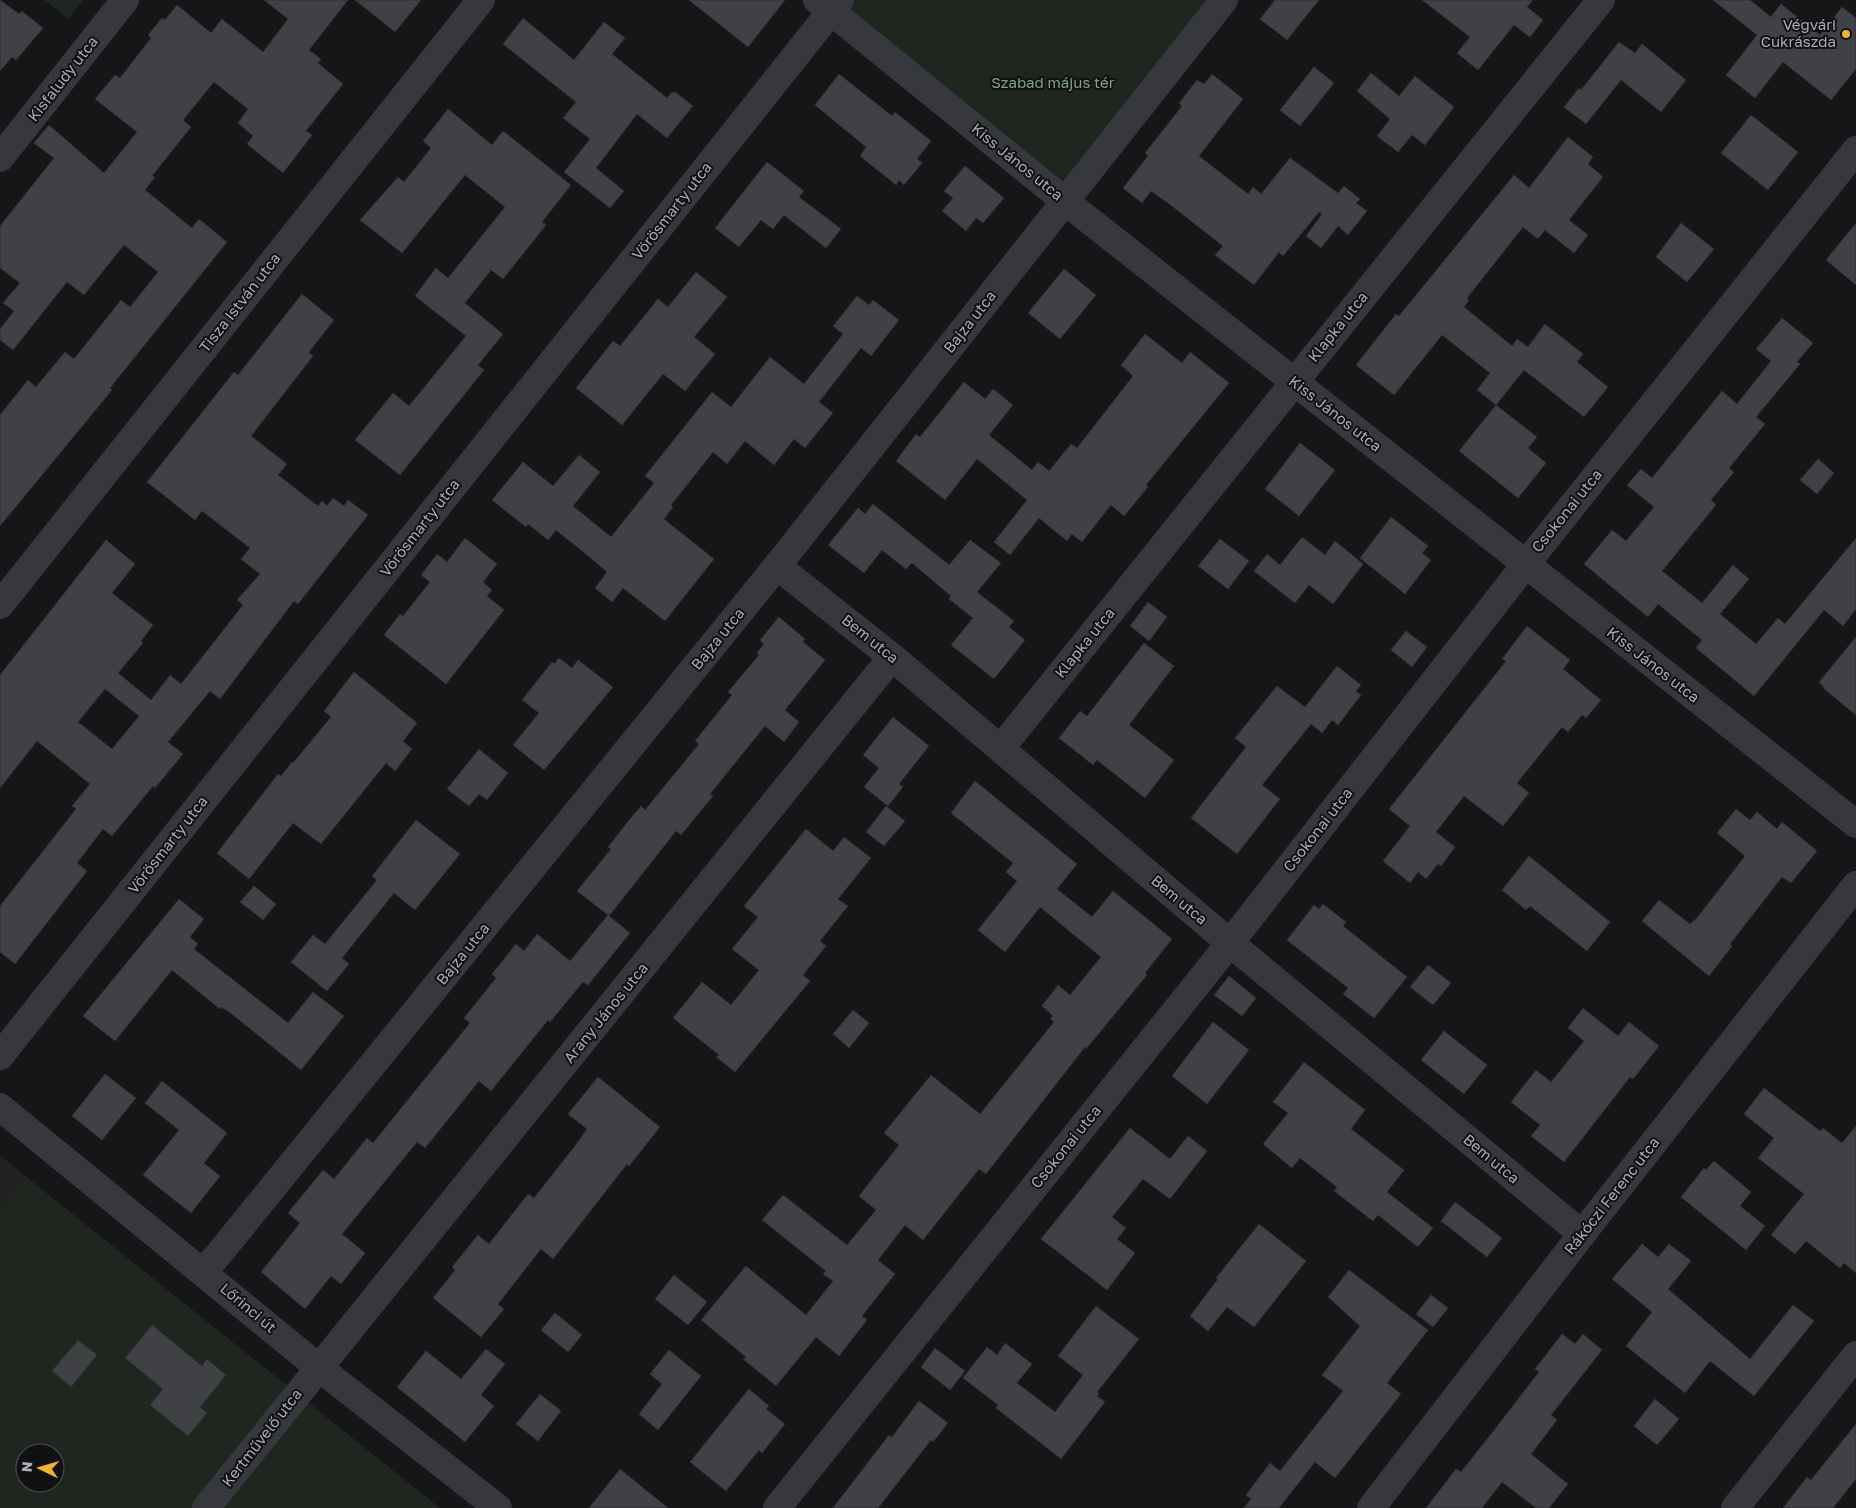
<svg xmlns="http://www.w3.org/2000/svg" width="1856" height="1508" viewBox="0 0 1856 1508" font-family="'Golos Text',sans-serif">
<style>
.built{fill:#222225}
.green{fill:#1e261f;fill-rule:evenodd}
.building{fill:#404145;stroke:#303034;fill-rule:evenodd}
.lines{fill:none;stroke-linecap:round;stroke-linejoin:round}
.minor{stroke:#37383d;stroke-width:28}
.tertiary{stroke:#37383d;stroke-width:28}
.poi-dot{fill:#f2b134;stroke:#111113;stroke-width:2}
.labels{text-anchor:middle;stroke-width:4;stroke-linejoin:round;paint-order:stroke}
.poi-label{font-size:15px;fill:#a8adb8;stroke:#111113;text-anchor:end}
.street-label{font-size:15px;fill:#a8adb8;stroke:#111113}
.park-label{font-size:15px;fill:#7fa381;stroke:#111113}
</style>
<rect width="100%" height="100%" fill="#161618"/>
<polygon class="built" points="0,1155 24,1175 0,1207"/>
<g class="green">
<polygon points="44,0 83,0 68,19"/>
<polygon points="840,0 1224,0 1066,202"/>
<path d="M24,1175L440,1508H0V1207ZM25,1453H55V1483H25Z"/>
</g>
<g class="building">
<polygon points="0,0 19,14 22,11 43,28 16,60 12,57 0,71"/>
<polygon points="264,0 348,0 309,50 321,59 318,63 343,84 306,131 312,135 283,173 247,144 253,136 238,123 248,109 214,82 183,120 191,127 152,176 155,177 145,190 192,228 199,219 227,242 110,388 112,390 0,526 0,415 28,380 36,387 65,352 74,359 121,300 130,307 158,272 124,245 84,295 67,282 13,350 0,340 0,329 14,311 3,303 20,283 0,268 0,226 54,158 34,143 49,125 104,173 137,132 95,99 115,75 120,78 151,38 148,35 162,18 165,20 177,5 211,33 222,19 263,52 288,19"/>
<polygon points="355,0 421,0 395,32"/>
<polygon points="689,0 785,0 748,47"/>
<polygon points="1275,0 1319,0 1287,40 1260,19"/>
<polygon points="1422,0 1533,0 1527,7 1543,20 1530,37 1514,25 1478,70 1457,53 1470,37"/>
<polygon points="1713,0 1750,0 1771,17 1781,4 1820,35 1842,7 1856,18 1856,69 1831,100 1783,62 1755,98 1726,75 1757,35"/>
<polygon points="523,18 574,60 604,22 625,38 612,54 667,98 672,92 674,93 675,92 693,106 667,138 637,114 596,168 624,191 610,208 564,172 590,139 563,118 576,102 503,44"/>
<polygon points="1619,42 1635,53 1642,44 1686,80 1661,112 1621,80 1586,124 1564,107 1579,88 1581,90"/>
<polygon points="1314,67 1334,83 1300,126 1280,110"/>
<polygon points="1371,73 1399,96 1415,76 1454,107 1425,145 1412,135 1398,152 1377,136 1390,119 1357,91"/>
<polygon points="839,74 892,116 895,112 931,141 917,159 922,163 904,185 899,180 896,185 860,156 866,147 815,105"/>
<polygon points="1212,74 1243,99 1199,156 1248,194 1253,187 1261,194 1290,158 1338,193 1344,186 1360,199 1356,203 1367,211 1348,235 1338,226 1321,248 1306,236 1322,214 1319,212 1283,256 1279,252 1254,285 1215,255 1223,246 1168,203 1151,191 1142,203 1123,188 1148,156 1145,153 1182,106 1179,103 1197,80 1204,84"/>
<polygon points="448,109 492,145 503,131 571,185 542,222 546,225 503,279 491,270 465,303 503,334 478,365 484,370 400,475 355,440 393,393 409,406 466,336 415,296 436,268 448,278 505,207 465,175 402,253 360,220 398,177 404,182 431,148 423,141"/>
<polygon points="1751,115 1798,152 1768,190 1721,153"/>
<polygon points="1568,137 1593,157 1588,164 1603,177 1569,220 1588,235 1574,253 1545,230 1538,239 1523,227 1467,298 1469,300 1464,307 1512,346 1517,339 1528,347 1545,324 1583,354 1577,362 1608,387 1584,417 1524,370 1496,405 1477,390 1490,373 1442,335 1394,395 1356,365 1396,314 1399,316 1514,175 1529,188"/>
<polygon points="767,162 804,191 799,197 841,229 826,248 784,215 773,229 761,220 739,247 715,228"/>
<polygon points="965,166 1004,198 983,223 976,218 966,231 942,211 953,198 944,191"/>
<polygon points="1681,223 1714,249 1687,282 1656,257"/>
<polygon points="1856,223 1856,285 1826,260"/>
<polygon points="1064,269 1096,295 1060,339 1028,313"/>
<polygon points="696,272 727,297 694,337 715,354 685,391 663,374 622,425 576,388 613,341 620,346 658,299 668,307"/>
<path d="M302,294L334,320L309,352L313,356L251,436L287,464L278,475L318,506L322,501L327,506L333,498L344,506L348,500L368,515L298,604L294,601L220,699L210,691L168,742L183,754L155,788L153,786L112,836L103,829L77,863L87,871L15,964L0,952V906L76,809L72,806L90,784L37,741L0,788V675L106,540L135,564L112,593L153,625L141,641L143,643L118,673L151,700L170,675L181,684L243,605L237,600L260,574L241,559L250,548L202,511L195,520L147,482L234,372L238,375ZM105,689L139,716L112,749L78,722Z"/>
<polygon points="857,296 869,305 873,300 899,320 871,356 861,348 819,402 833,413 805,448 794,439 774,465 745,441 727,464 713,452 671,505 673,507 664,519 714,559 665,621 623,588 612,602 595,588 607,572 592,559 556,530 548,540 528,524 526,527 492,500 523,462 553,486 579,455 600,472 573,506 611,537 654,483 645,476 712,392 731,407 770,357 804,384 843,334 833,326"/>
<polygon points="1782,318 1813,343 1797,362 1800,364 1756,417 1765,424 1729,468 1734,472 1711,500 1716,505 1662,571 1702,603 1733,565 1749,579 1720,614 1756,644 1778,618 1785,624 1856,538 1856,609 1843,626 1824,610 1754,696 1696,648 1702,640 1658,604 1648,617 1584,564 1612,530 1626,541 1654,507 1627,485 1641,469 1652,478 1722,391 1737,404 1771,361 1756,349"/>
<polygon points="1145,334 1182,363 1190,352 1229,383 1146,485 1148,487 1124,516 1111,505 1082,542 1072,534 1067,541 1039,518 1010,555 994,542 1027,500 977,459 945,500 896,461 916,434 920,437 964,382 985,399 993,389 1013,405 989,435 1032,470 1038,462 1049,471 1071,444 1077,448 1133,376 1121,365"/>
<polygon points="1496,405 1537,437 1528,448 1546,463 1518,498 1459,451"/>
<polygon points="1300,443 1335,470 1299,516 1265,489"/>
<polygon points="1818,459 1834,473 1817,494 1800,480"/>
<polygon points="873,504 949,565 970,540 1001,563 977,592 1014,621 1009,627 1025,640 994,679 951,645 973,618 949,599 951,596 912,563 906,569 882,550 864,573 828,545 858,508 865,514"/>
<polygon points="1391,517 1428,546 1422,553 1431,560 1405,594 1360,558"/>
<polygon points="1302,537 1325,555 1335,541 1363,564 1333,604 1309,585 1295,603 1254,571 1267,554 1280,565"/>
<polygon points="465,538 497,564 483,582 492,590 487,596 504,610 446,684 384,635 400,614 403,616 430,582 421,575 437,554 447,562"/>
<polygon points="1220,539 1249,561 1228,589 1198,566"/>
<polygon points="1148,602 1167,617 1149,641 1130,626"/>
<polygon points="779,617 805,639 803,642 825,660 785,710 799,722 784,742 765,726 710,794 713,796 681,835 676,831 609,916 608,915 630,933 588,985 583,982 550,1022 548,1020 491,1091 479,1081 425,1148 417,1142 342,1234 365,1253 341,1284 331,1276 305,1309 261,1272 300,1223 288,1213 323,1170 334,1179 367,1138 373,1143 470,1023 464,1018 496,978 492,974 516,944 524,951 537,934 570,961 608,915 577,891 611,849 608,847 630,819 641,806 645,810 699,744 695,741 732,695 728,692 759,655 757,653 764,644 760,640"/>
<polygon points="1527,626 1570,660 1563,669 1601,700 1586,718 1582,715 1568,732 1562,727 1517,783 1529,793 1503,826 1464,796 1436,832 1455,847 1441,866 1438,864 1426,879 1418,872 1410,883 1383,861 1410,826 1389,809 1506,661 1502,659"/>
<polygon points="1406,631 1427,647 1412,667 1391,650"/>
<polygon points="1856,637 1856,715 1823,688 1824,687 1819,682"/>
<polygon points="1144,643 1174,666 1129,725 1174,760 1145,798 1097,760 1093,765 1059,738 1080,711 1087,716"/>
<polygon points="559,658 572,668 578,660 613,687 544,770 513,745 539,713 522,700 552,662 554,664"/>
<polygon points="1337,666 1361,685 1356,691 1361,695 1338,725 1332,720 1322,733 1311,724 1262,785 1280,799 1237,854 1191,818 1246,747 1235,738 1277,686 1305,707"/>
<polygon points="354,672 417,723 403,741 412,749 395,771 386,763 321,844 293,823 249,879 217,853 278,774 281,776 292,762 293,763 331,717 324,711"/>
<polygon points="893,717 929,746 899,784 903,787 888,806 864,787 879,768 863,755"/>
<polygon points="479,749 508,773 487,800 479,794 469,806 447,789"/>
<polygon points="975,781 1077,864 1057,889 1092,917 1113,891 1172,939 1145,973 1147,975 1086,1049 1085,1047 986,1174 979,1169 923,1240 905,1225 878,1260 895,1274 862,1316 867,1320 839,1356 816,1337 776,1386 743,1359 746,1357 701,1320 746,1266 806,1315 833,1281 823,1274 826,1271 762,1220 783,1195 847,1245 876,1210 859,1196 899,1145 884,1133 931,1075 980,1114 1054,1022 1050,1019 1053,1016 1042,1006 1058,985 1070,995 1101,957 1040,907 1005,952 978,930 1017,881 1006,872 1013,863 951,813"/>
<polygon points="886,806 905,821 884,846 866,832"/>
<polygon points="1736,809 1750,820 1757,812 1777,829 1782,822 1817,851 1791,883 1782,877 1730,944 1732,946 1709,976 1642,921 1659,900 1690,924 1697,918 1745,856 1717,833"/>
<polygon points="416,820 460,854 415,910 394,893 342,958 349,964 327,991 291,962 313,935 325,944 377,880 372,876"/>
<polygon points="806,829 833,851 844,837 871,858 838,899 848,906 820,941 826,946 803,975 810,981 735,1072 716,1057 719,1055 673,1018 702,982 731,1005 759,970 732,949 758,917 744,906"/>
<polygon points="1529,856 1610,922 1587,951 1530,906 1526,910 1502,890"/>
<polygon points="254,886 276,904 263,920 240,902"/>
<polygon points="179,899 204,919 190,937 198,944 194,949 288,1023 313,992 344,1016 301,1070 232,1014 221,1007 220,1009 172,970 115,1041 83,1016"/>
<polygon points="1323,904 1346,922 1343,926 1407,977 1374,1018 1343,994 1348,988 1287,940 1314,905 1319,909"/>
<polygon points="1428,965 1451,983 1433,1005 1410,987"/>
<polygon points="1229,976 1256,998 1242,1016 1214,995"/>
<polygon points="1583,1008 1618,1036 1629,1022 1659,1046 1633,1079 1630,1077 1564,1162 1531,1136 1540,1125 1511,1102 1536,1070 1551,1082 1584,1041 1568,1028"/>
<polygon points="853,1010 869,1023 849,1048 833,1034"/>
<polygon points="1213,1022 1249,1050 1207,1104 1172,1076"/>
<polygon points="1444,1031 1487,1065 1464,1094 1421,1060"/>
<polygon points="1304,1062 1365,1110 1351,1129 1404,1170 1387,1192 1433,1228 1418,1247 1378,1215 1373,1221 1334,1191 1337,1187 1300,1158 1292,1168 1263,1144 1288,1113 1273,1102"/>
<polygon points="105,1074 136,1098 102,1140 72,1116"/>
<polygon points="598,1077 660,1127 629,1166 627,1164 553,1259 541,1249 498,1304 504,1309 481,1337 433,1298 455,1270 452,1267 478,1235 489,1244 528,1194 534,1198 575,1146 587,1129 568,1114"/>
<polygon points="162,1081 227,1133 204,1163 220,1176 191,1213 143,1175 179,1130 145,1103"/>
<polygon points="1764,1088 1820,1131 1823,1128 1842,1143 1856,1126 1856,1273 1844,1263 1840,1268 1806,1241 1795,1254 1771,1235 1804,1194 1758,1158 1774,1138 1744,1114"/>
<polygon points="1130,1128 1170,1159 1188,1136 1207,1151 1170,1199 1143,1179 1112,1217 1126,1228 1117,1239 1135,1253 1107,1290 1041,1239"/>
<polygon points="1714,1161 1751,1192 1740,1206 1765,1226 1746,1250 1681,1197 1704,1168 1706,1170"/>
<polygon points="1455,1202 1502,1238 1487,1257 1441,1221"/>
<polygon points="1259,1224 1306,1261 1254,1327 1227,1307 1208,1331 1190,1316 1218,1279 1216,1278"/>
<polygon points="1642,1244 1658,1257 1669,1244 1691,1261 1668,1289 1750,1359 1793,1305 1814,1321 1754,1396 1710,1361 1685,1393 1626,1346 1652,1312 1612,1279"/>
<polygon points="1349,1270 1428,1330 1387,1383 1401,1394 1335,1478 1315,1462 1279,1508 1244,1508 1251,1499 1246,1495 1270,1463 1280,1471 1343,1391 1322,1375 1360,1326 1328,1297"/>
<polygon points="674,1275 707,1302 688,1325 655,1299"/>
<polygon points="1431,1295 1448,1308 1433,1327 1416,1314"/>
<polygon points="1096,1306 1139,1339 1097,1392 1099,1394 1097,1396 1105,1402 1061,1459 996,1408 998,1405 963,1378 987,1347 997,1355 1005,1343 1032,1364 1017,1383 1055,1412 1083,1375 1058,1356"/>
<polygon points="555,1313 582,1335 568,1352 541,1330"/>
<polygon points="152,1325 202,1366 207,1359 226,1375 200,1407 207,1413 188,1436 150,1405 163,1389 125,1358"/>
<polygon points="1562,1334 1575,1344 1583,1334 1602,1350 1551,1415 1557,1420 1531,1454 1568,1484 1549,1508 1536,1508 1502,1482 1482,1508 1426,1508 1456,1469 1461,1472 1495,1429 1539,1372 1535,1369"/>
<polygon points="78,1340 97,1355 71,1387 52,1371"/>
<polygon points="935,1348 965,1371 950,1390 921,1367"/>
<polygon points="486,1349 505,1364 481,1395 494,1406 465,1442 397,1387 426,1351 461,1379"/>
<polygon points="669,1350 701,1376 658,1430 639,1414 662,1384 650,1374"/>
<polygon points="749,1389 769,1406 766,1409 785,1424 762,1453 759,1450 726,1491 690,1462"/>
<polygon points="540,1394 561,1411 538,1441 516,1424"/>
<polygon points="1655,1399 1679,1419 1657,1445 1634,1426"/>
<polygon points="919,1401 948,1423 933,1442 931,1440 878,1508 833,1508 889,1435 892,1437"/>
<polygon points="1856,1424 1856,1479 1833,1508 1783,1508 1807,1477 1811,1480"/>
<polygon points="620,1469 668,1508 589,1508"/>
</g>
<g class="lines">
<g class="minor">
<polyline points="817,0 1066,202 1856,824"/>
<polyline points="0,158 125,0"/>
<polyline points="777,566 892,657 1230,943 1582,1234"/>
<polyline points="0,605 481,0"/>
<polyline points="1001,748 1601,0"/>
<polyline points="0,1056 840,0"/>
<polyline points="203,1271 218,1255 777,566 1224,0"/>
<polyline points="206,1508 892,657"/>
<polyline points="777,1508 1230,943 1525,565 1856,150"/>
<polyline points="1371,1508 1582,1234 1856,885"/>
<polyline points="1735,1508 1856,1355"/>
</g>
<polyline class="tertiary" points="0,1107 318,1367 498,1508"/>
</g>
<circle class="poi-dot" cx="1846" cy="34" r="5"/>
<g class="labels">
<g class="poi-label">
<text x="1836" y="30">Végvári<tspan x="1836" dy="17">Cukrászda</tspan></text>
</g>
<g class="street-label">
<text transform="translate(63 79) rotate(-52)" y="5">Kisfaludy utca</text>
<text transform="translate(1017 162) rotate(39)" y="5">Kiss János utca</text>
<text transform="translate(672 211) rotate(-52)" y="5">Vörösmarty utca</text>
<text transform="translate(240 303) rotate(-52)" y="5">Tisza István utca</text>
<text transform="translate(970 322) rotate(-52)" y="5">Bajza utca</text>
<text transform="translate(1338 327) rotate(-51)" y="5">Klapka utca</text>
<text transform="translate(1335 414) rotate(38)" y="5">Kiss János utca</text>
<text transform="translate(1567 511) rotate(-51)" y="5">Csokonai utca</text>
<text transform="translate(420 528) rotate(-52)" y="5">Vörösmarty utca</text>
<text transform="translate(718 639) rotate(-51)" y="5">Bajza utca</text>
<text transform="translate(870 639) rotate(39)" y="5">Bem utca</text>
<text transform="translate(1085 643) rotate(-51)" y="5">Klapka utca</text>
<text transform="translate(1653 665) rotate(38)" y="5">Kiss János utca</text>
<text transform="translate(1318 830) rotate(-52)" y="5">Csokonai utca</text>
<text transform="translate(168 845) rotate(-52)" y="5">Vörösmarty utca</text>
<text transform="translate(1179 900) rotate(40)" y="5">Bem utca</text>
<text transform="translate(463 954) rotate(-51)" y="5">Bajza utca</text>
<text transform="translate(606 1013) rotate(-51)" y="5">Arany János utca</text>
<text transform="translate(1066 1147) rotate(-51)" y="5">Csokonai utca</text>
<text transform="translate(1491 1159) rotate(40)" y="5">Bem utca</text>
<text transform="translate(1612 1196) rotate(-52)" y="5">Rákóczi Ferenc utca</text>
<text transform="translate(248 1308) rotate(40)" y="5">Lőrinci út</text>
<text transform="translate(262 1438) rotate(-52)" y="5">Kertművelő utca</text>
</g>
<g class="park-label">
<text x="1053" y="88">Szabad május tér</text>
</g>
</g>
<g transform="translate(40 1468) rotate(275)"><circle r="24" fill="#111113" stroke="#4d4f55"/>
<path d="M0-4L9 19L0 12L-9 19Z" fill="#f2b134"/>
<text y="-8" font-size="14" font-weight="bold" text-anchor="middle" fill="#a8adb8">N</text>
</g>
</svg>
